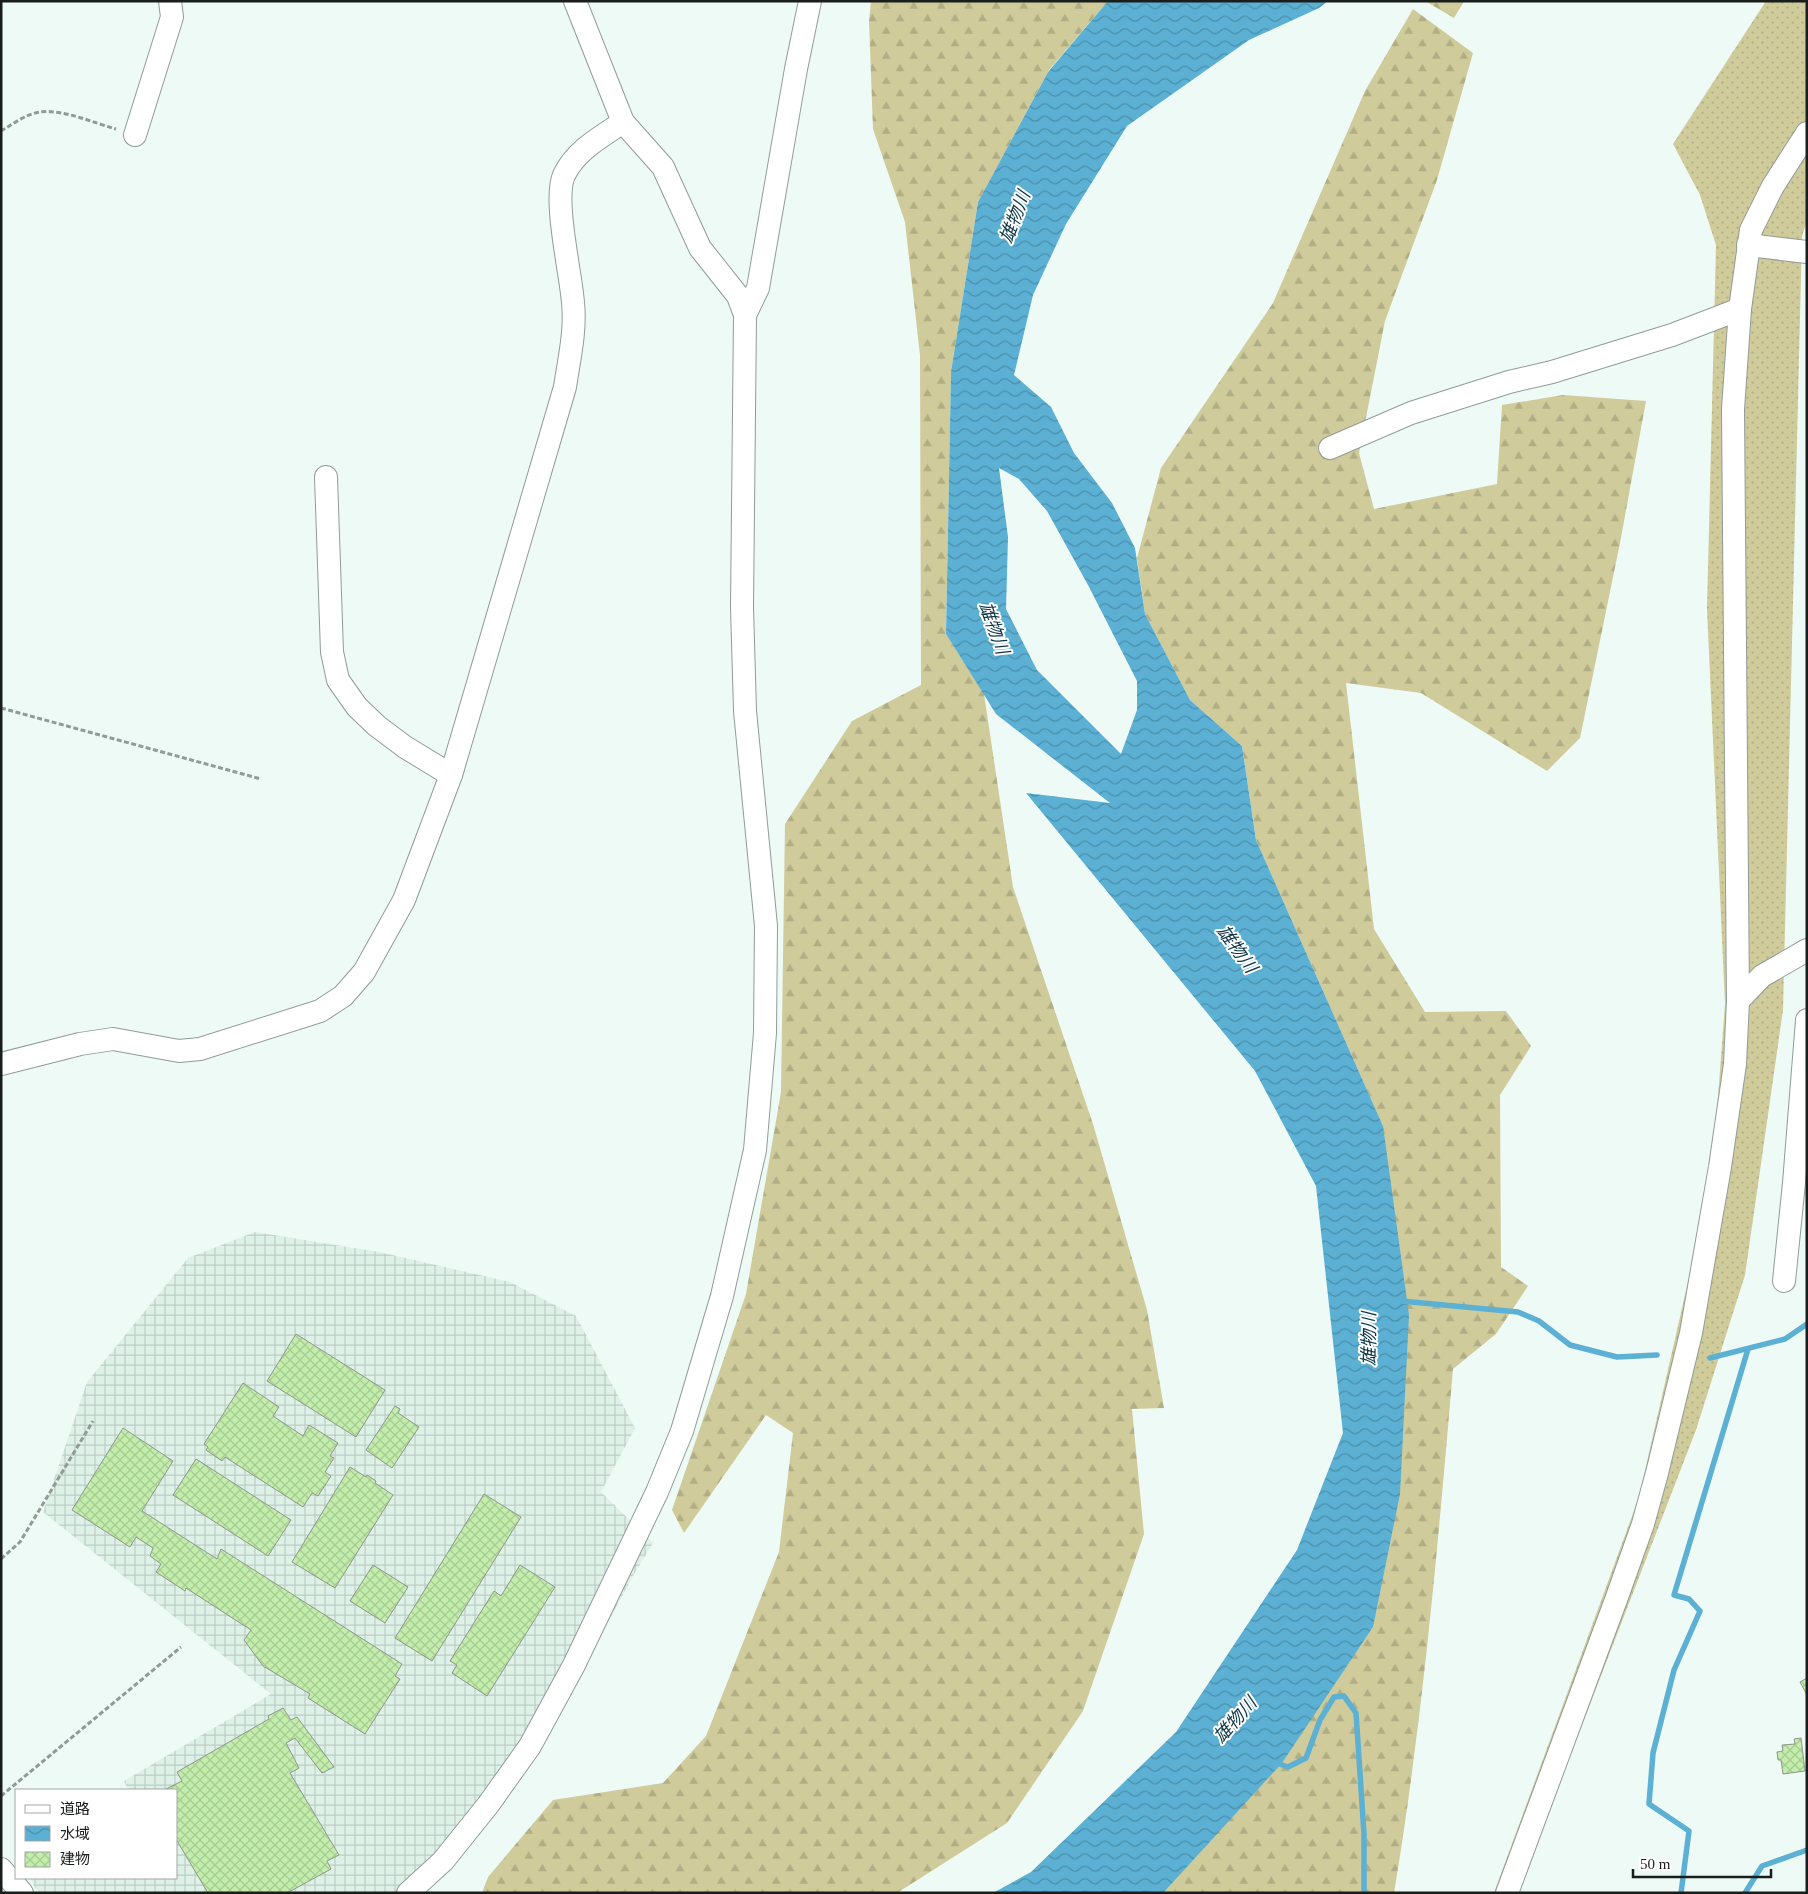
<svg xmlns="http://www.w3.org/2000/svg" width="1808" height="1894" viewBox="0 0 1808 1894" font-family="'Times New Roman','Noto Sans JP',serif">
<style>
.industrial{fill:url(#industrial-grid)}
.grass{fill:url(#grass-dots)}
.forest{fill:url(#forest-firs)}
.water{fill:url(#water-waves);fill-rule:evenodd}
.lines{fill:none;stroke-linecap:round;stroke-linejoin:round}
.stream{stroke:#5bb0d4;stroke-width:5.5}
.building{fill:url(#building-cross-hatch);stroke:#90968d}
.minor-casing{stroke:#919c97;stroke-width:24}
.path{stroke:#929a96;stroke-width:3;stroke-dasharray:5 2.5;stroke-linecap:butt}
.minor{stroke:#fff;stroke-width:22}
.labels{text-anchor:middle;stroke-width:4;stroke-linejoin:round;paint-order:stroke}
.water-label{font-size:18px;font-style:italic;fill:#0e3645;stroke:#fff}
</style>
<defs>
<pattern id="industrial-grid" width="8" height="8" patternUnits="userSpaceOnUse" patternTransform="scale(1.25)"><rect width="8" height="8" fill="#ddf1e7"/><path d="M0 4h8M4 0v8" fill="none" stroke="#bdcec6"/></pattern>
<pattern id="grass-dots" width="8" height="8" patternUnits="userSpaceOnUse" patternTransform="scale(1.25)"><rect width="8" height="8" fill="#cfcb9b"/><path d="M2 2h.1M6 6h.1" fill="none" stroke="#b1ae85" stroke-width="1.8" stroke-linecap="round"/></pattern>
<pattern id="forest-firs" width="22" height="20" patternUnits="userSpaceOnUse" patternTransform="scale(1.25)"><rect width="22" height="20" fill="#cfcb9b"/><path d="M5 1l3.5 6h-7zM16 11l3.5 6h-7z" fill="#b1ae85"/></pattern>
<pattern id="water-waves" width="16" height="10" patternUnits="userSpaceOnUse" patternTransform="scale(1.25)"><rect width="16" height="10" fill="#5bb0d4"/><path d="M0 5q4-4 8 0t8 0" fill="none" stroke="#4a8fab"/></pattern>
<pattern id="building-cross-hatch" width="8" height="8" patternUnits="userSpaceOnUse" patternTransform="scale(1.25)"><rect width="8" height="8" fill="#c2edab"/><path d="M0 0l8 8M0 8l8-8" fill="none" stroke="#a6cb93"/></pattern>
</defs>
<rect width="100%" height="100%" fill="#eefaf5"/>
<polygon class="industrial" points="255,1232 379,1252 510,1282 576,1316 635,1428 601,1492 653,1543 633,1576 534,1759 420,1893 38,1893 30,1878 176,1878 176,1790 128,1790 124,1781 271,1694 43,1512 87,1382 188,1258"/>
<polygon class="grass" points="1766,1 1807,1 1807,221 1802,236 1783,1010 1745,1275 1696,1430 1517,1893 1494,1893 1639,1497 1712,1176 1725,1004 1707,609 1716,245 1700,195 1673,144"/>
<g class="forest">
<polygon points="871,1 1108,1 1049,70 978,202 951,372 946,634 984,694 1013,887 1093,1124 1147,1310 1164,1408 1132,1409 1144,1534 1083,1711 1007,1823 897,1893 482,1893 488,1877 553,1800 663,1783 706,1736 779,1552 793,1433 766,1415 684,1533 672,1510 746,1294 781,1092 785,824 852,721 921,685 920,355 905,222 873,129 869,21"/>
<polygon points="1425,1 1464,1 1454,18"/>
<path d="M1413,9L1473,53L1437,180L1385,321L1359,453L1374,509L1497,484L1502,405L1563,395L1646,401L1620,543L1580,738L1547,771L1421,693L1346,683L1374,929L1425,1012L1506,1011L1531,1046L1500,1095L1501,1267L1528,1286L1496,1334L1453,1369C1438,1544 1423,1719 1394,1893H1163L1373,1627L1383,1126L1256,840L1242,746L1190,700L1145,614L1137,558L1161,468L1273,303L1365,91Z"/>
</g>
<path class="water" d="M1108,1H1328L1319,8L1249,40L1127,126L1066,224L1033,295L1014,375L1051,407L1074,453L1112,503L1135,548L1145,614L1190,700L1242,746L1256,840L1383,1126L1409,1315L1400,1494L1373,1627L1282,1763L1163,1893H993L1031,1872L1176,1732L1297,1550L1343,1433L1316,1186L1255,1071L1026,793L1110,803L996,714L946,634L951,372L978,202L1048,72ZM999,468L1019,479L1047,511L1088,585L1137,681V710L1121,754L1037,670L1006,609L1008,537Z"/>
<g class="lines">
<g class="stream">
<polyline points="1401,1301 1518,1312 1539,1321 1570,1345 1617,1357 1657,1355"/>
<polyline points="1710,1358 1785,1339 1807,1324"/>
<polyline points="1274,1762 1288,1767 1306,1758 1320,1720 1334,1697 1344,1696 1356,1713 1364,1834 1364,1893"/>
<polyline points="1681,1893 1689,1831 1649,1804 1653,1753 1674,1670 1700,1611 1689,1599 1674,1595 1748,1349"/>
<polyline points="1745,1893 1762,1866 1807,1850"/>
</g>
</g>
<g class="building">
<polygon points="296,1334 385,1390 356,1437 267,1381"/>
<polygon points="243,1383 279,1407 273,1416 303,1436 309,1425 338,1443 330,1456 334,1458 325,1472 331,1476 318,1496 312,1493 303,1507 225,1457 222,1461 206,1450 208,1447 204,1444"/>
<polygon points="395,1406 400,1409 398,1413 419,1427 392,1468 366,1450"/>
<polygon points="123,1428 173,1461 142,1511 217,1559 221,1549 402,1664 395,1676 400,1679 365,1734 308,1698 310,1694 263,1666 244,1640 251,1630 186,1588 185,1591 156,1572 161,1564 150,1556 153,1548 136,1537 130,1547 72,1510"/>
<polygon points="196,1459 291,1520 268,1556 173,1495"/>
<polygon points="350,1467 366,1477 367,1475 376,1481 375,1483 393,1495 335,1588 292,1562"/>
<polygon points="484,1494 521,1517 432,1661 395,1638"/>
<polygon points="373,1565 408,1587 385,1623 350,1601"/>
<polygon points="520,1565 555,1587 487,1696 452,1673 457,1665 450,1661 494,1591 501,1596"/>
<polygon points="1807,1678 1807,1695 1800,1682"/>
<polygon points="283,1708 291,1720 297,1717 334,1767 322,1773 295,1738 286,1743 299,1768 290,1773 339,1855 327,1861 331,1869 287,1893 208,1893 176,1839 176,1790 164,1790 182,1781 177,1772 269,1719 268,1716"/>
<polygon points="1801,1738 1805,1771 1783,1774 1781,1760 1778,1760 1777,1752 1783,1751 1782,1745 1795,1744 1794,1739"/>
</g>
<g class="lines">
<g class="minor-casing">
<g id="minor">
<polyline points="135,135 172,17 170,1"/>
<polyline points="1748,245 1807,252"/>
<polyline points="745,315 758,288 796,69 810,1"/>
<polyline points="1330,448 1411,413 1509,382 1552,372 1672,335 1740,309"/>
<polyline points="326,477 332,652 338,680 357,707 377,726 405,747 451,775"/>
<polyline points="1738,1001 1762,976 1807,950"/>
<path d="M1,1064L80,1044L113,1039L179,1051L200,1049L320,1011L343,996L364,972L404,900L451,775L565,387C569,360 576,330 573,303C571,273 553,200 564,175C576,150 601,137 623,122"/>
<polyline points="1784,1281 1794,1183 1807,1020"/>
<polyline points="1,1869 22,1893"/>
<polyline points="408,1893 443,1861 488,1805 530,1746 574,1665 657,1492 682,1431 722,1296 755,1150 765,1033 766,926 745,711 742,607 745,315 738,296 700,248 663,167 623,122 575,1"/>
<polyline points="1507,1893 1617,1597 1643,1524 1657,1473 1691,1333 1720,1167 1735,1064 1738,1001 1733,409 1740,309 1751,230 1773,186 1807,133"/>
</g>
</g>
<g class="path">
<path d="M1,131C13,124 26,114 40,112C63,109 94,123 116,129"/>
<polyline points="1,708 261,779"/>
<polyline points="1,1559 20,1542 93,1421"/>
<polyline points="1,1796 181,1647"/>
</g>
<use href="#minor" class="minor"/>
</g>
<g class="labels">
<g class="water-label">
<text transform="translate(1015 217) rotate(-69)" y="6">雄物川</text>
<text transform="translate(994 628) rotate(70)" y="6">雄物川</text>
<text transform="translate(1237 949) rotate(54)" y="6">雄物川</text>
<text transform="translate(1369 1339) rotate(-90)" y="6">雄物川</text>
<text transform="translate(1235 1720) rotate(-48)" y="6">雄物川</text>
</g>
</g>
<rect width="1808" height="1894" fill="none" stroke="#191d1b" stroke-width="5"/>
<rect x="15" y="1789" width="162" height="90" fill="#ffffff" stroke="#a3a5a4"/>
<rect x="25" y="1805" width="25" height="8" fill="#ffffff" stroke="#a3a5a4"/>
<text x="60" y="1814" font-size="15" fill="#191d1b">道路</text>
<rect x="25" y="1826" width="25" height="15" fill="url(#water-waves)" stroke="#a3a5a4"/>
<text x="60" y="1839" font-size="15" fill="#191d1b">水域</text>
<rect x="25" y="1852" width="25" height="15" fill="url(#building-cross-hatch)" stroke="#a3a5a4"/>
<text x="60" y="1864" font-size="15" fill="#191d1b">建物</text>
<path d="M1633 1869v8h138v-8" fill="none" stroke="#191d1b" stroke-width="2.5"/>
<text x="1640" y="1869" font-size="15" fill="#191d1b" stroke="#ffffff" stroke-width="4" paint-order="stroke">50 m</text>
</svg>
